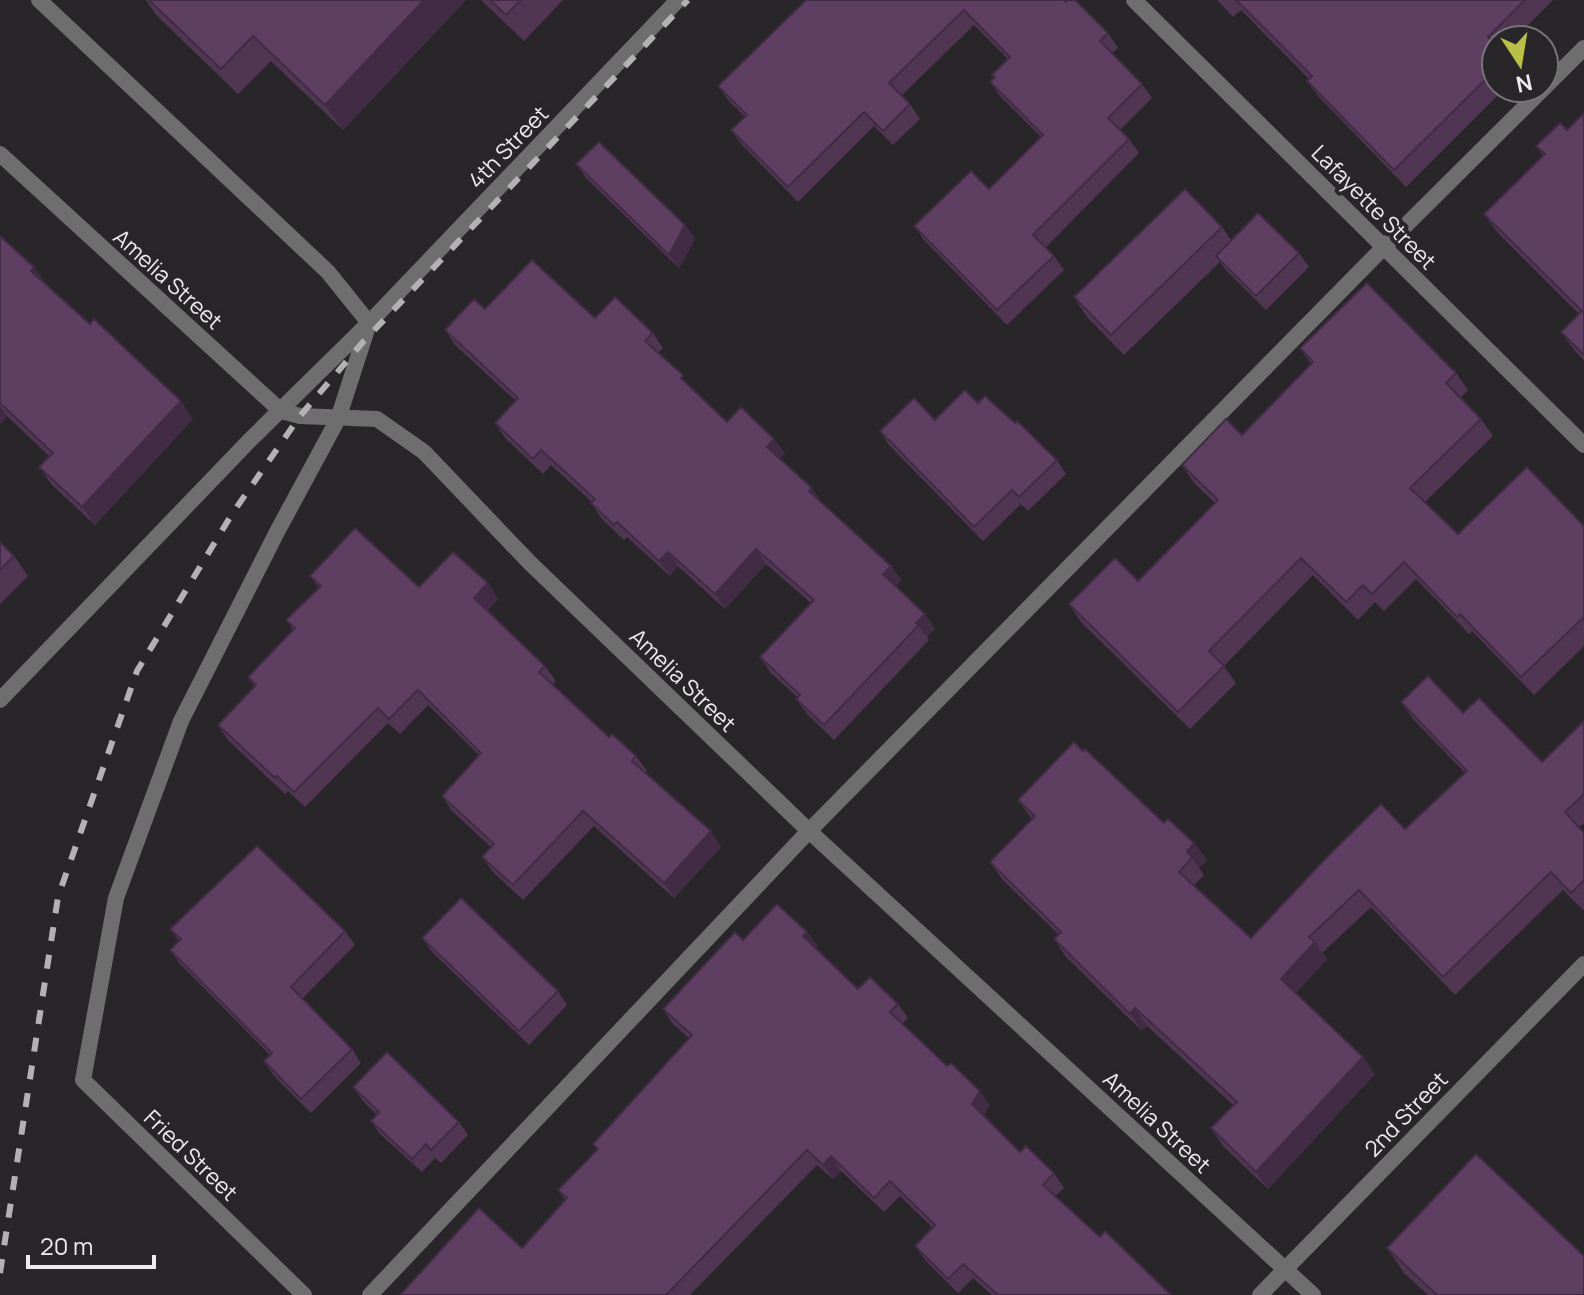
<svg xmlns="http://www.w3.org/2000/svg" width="1584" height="1295" viewBox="0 0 1584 1295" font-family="Manrope,sans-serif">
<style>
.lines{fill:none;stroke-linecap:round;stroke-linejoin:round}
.minor{stroke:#6f6e6f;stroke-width:16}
.rail{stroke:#b3b2b3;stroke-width:6;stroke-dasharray:14 14;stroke-linecap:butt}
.wall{fill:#513654}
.shaded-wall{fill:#422c45}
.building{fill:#5e3f62;stroke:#422c45;stroke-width:2}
.labels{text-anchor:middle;stroke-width:8;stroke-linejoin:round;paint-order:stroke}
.street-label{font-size:22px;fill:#edeced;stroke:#282628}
</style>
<rect width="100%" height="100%" fill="#282628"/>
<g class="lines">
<g class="minor">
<polyline points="39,0 328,272 369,323"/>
<polyline points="1134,0 1584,445"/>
<polyline points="0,154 281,411 300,416 377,419 424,452 530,563 809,831 1313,1295"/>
<polyline points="0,700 249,441 369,323 678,0"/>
<polyline points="304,1295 83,1080 116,898 181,721 278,530 338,419 369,323"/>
<polyline points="370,1295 809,831 1383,248 1584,48"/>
<polyline points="1260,1295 1584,964"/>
</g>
<polyline class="rail" points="0,1273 58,897 137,671 232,514 300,416 363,342 688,0"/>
</g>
<g class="wall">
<polygon points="146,0 466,0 343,130 271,61 238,94 156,15"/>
<polygon points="481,0 563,0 524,41"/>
<polygon points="806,0 1064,0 1108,33 1118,48 1112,53 1142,84 1152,98 1120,130 1129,139 1139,153 1046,247 1054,256 1064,270 1007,325 924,240 914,226 989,189 1041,137 1000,96 990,82 994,78 992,75 1008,59 974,25 901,96 910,104 920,119 893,145 874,126 798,202 742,145 731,130 745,117 728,100 718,86"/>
<polygon points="1217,0 1553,0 1513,40 1496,40 1496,88 1505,88 1406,187 1319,97 1307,81 1309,79 1241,10 1233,17"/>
<polygon points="1584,113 1584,360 1575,351 1561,332 1579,314 1498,233 1484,214 1543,156 1536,146 1567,130"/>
<polygon points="576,164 685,225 695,239 679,268 586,178"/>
<polygon points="1222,227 1231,240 1299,253 1309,267 1266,310 1225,269 1220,262 1124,355 1087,317 1074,297"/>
<polygon points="0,236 46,284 193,419 95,525 52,485 39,467 49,456 7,416 0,424"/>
<polygon points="485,309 595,318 653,333 663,348 658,353 693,389 727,422 774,439 785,454 780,458 822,503 891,566 901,580 896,586 925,614 935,629 927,637 929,640 834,740 807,714 796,699 798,698 770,672 760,657 811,603 766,564 725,609 678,566 670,576 627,537 624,540 601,518 591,503 592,502 551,465 543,474 505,438 495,423 516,401 455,345 445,330"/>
<polygon points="1300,348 1456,373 1468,390 1460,398 1481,419 1493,436 1425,502 1458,534 1584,526 1584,646 1534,695 1472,631 1469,634 1416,579 1384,611 1375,602 1358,620 1313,575 1224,666 1236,683 1190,729 1081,622 1069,604 1138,581 1215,503 1194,483 1182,465 1242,435 1311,364"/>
<polygon points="978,403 1015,423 1057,460 1066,474 1028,511 1021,504 983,541 889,445 880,431 935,420"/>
<polygon points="0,542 14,556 28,576 0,604"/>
<polygon points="310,576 419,587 488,583 498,599 488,610 545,666 556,681 552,684 609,737 636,756 647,771 645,773 721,847 674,898 594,826 523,900 493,872 482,857 491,847 452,811 442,796 479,755 428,705 400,734 388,723 305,807 288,791 285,794 228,740 218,725 254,686 248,677 293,630 286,620 319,588"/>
<polygon points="1401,702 1463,713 1542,762 1584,721 1584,823 1579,827 1584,833 1584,909 1583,910 1563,890 1455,995 1371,907 1322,953 1327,959 1296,993 1375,1074 1268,1189 1223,1146 1211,1128 1233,1105 1147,1026 1142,1031 1066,957 1054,939 1059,935 1002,879 990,862 1032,819 1018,800 1164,823 1194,843 1207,860 1199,868 1204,875 1194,885 1251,938 1405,829 1465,773 1413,719"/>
<polygon points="170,929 345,931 355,945 302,999 352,1049 361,1063 311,1113 273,1075 264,1061 270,1055 180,964 170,950 179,941"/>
<polygon points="807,932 817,946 816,948 858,989 898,1004 908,1018 902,1024 990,1105 984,1115 1020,1152 1054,1173 1064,1188 1055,1196 1100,1237 1171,1295 992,1295 973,1278 958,1293 925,1260 915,1246 933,1228 900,1196 884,1212 841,1171 833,1179 817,1165 690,1295 400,1295 522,1248 565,1200 558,1190 597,1150 593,1144 689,1038 673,1024 663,1009 743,940"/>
<polygon points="422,938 558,991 567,1005 529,1045 432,952"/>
<polygon points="353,1087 459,1122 468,1135 441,1163 435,1158 422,1172 380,1134 371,1121 377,1115 363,1101"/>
<polygon points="1387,1248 1584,1295 1428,1295 1404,1273"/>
</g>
<g class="shaded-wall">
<polygon points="424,0 466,0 343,130 325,105"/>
<polygon points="685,225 695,239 679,268 669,255"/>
<polygon points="34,267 47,285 31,271"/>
<polygon points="181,401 193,419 95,525 82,507"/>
<polygon points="0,406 7,416 0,424"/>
<polygon points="774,439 785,454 777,461 767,447"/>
<polygon points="812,488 822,503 809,491"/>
<polygon points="756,549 766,564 725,609 715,594"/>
<polygon points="668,552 678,566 670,576 659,561"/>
<polygon points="891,566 901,580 894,588 883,574"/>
<polygon points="488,583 498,599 485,613 474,598"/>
<polygon points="925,614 935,629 927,637 916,623"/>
<polygon points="711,831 721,847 674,898 664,883"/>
<polygon points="1194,843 1207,860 1199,868 1204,875 1187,851"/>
<polygon points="807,932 817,946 813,950 803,936"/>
<polygon points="1315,942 1327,959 1293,996 1281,979"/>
<polygon points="1135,1008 1147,1026 1142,1031 1130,1014"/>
<polygon points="1363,1057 1375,1074 1268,1189 1256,1172"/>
<polygon points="980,1091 990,1105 982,1118 972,1104"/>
<polygon points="831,1156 841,1171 833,1179 823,1165"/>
</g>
<g class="building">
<polygon points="149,0 424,0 325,105 253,36 221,69"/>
<polygon points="490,0 521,0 506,15"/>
<polygon points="806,0 1064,0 1066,2 1067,0 1075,0 1108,33 1100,41 1142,84 1108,118 1129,139 1033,235 1054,256 997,310 914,226 971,171 989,189 1043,135 990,82 995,77 992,75 1010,57 964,10 889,83 910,104 883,131 864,112 788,187 731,130 747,115 718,86"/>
<polygon points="1236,0 1525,0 1488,37 1496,45 1496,69 1394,170 1307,81 1312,76"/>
<polygon points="1584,113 1584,355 1561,332 1582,311 1484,214 1545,154 1536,146 1560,123 1567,130"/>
<polygon points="599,142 685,225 669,255 576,164"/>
<polygon points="1185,189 1222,227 1111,335 1074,297"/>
<polygon points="1258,213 1299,253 1256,296 1216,256"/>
<polygon points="0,236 34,267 31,271 90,324 94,319 181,401 82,507 39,467 53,453 0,403"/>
<polygon points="532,260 595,318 615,297 653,333 645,341 683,375 681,378 727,422 741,407 774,439 767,447 812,488 809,491 891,566 883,574 925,614 916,623 919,625 824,725 796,699 800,695 760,657 814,600 756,549 715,594 668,552 659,561 617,522 614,525 591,503 595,499 541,450 533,459 495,423 518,398 445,330 474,299 485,309"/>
<polygon points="1367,283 1456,373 1446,383 1481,419 1410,488 1458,534 1527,467 1584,526 1584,619 1583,618 1521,677 1460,614 1457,617 1404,562 1372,594 1363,585 1346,602 1301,558 1209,651 1224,666 1178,712 1069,604 1115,558 1138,581 1218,500 1182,465 1226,419 1242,435 1313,362 1300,348"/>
<polygon points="965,390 978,403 985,396 1015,423 1017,421 1057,460 1019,497 1012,490 974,527 880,431 914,398 935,420"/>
<polygon points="355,528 419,587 453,552 488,583 474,598 545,666 539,672 609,737 612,734 636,756 632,761 711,831 664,883 583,811 513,885 482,857 494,844 442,796 481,753 418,690 389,719 378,708 294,792 277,776 275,778 218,725 256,685 248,677 295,628 286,620 321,586 310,576"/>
<polygon points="0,542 14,556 0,570"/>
<polygon points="1428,676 1463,713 1479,698 1542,762 1584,721 1584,794 1565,812 1584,833 1584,880 1571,893 1551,872 1443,977 1359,890 1309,937 1315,942 1281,979 1363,1057 1256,1172 1211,1128 1237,1102 1135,1008 1130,1014 1054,939 1061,932 990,862 1035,816 1018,800 1074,742 1083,751 1085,749 1164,823 1168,819 1194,843 1187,851 1192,858 1179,872 1251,938 1330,854 1381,804 1405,829 1467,771 1401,702"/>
<polygon points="257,846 345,931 291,987 352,1049 301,1099 264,1061 272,1053 170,950 181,939 170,929"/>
<polygon points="461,898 558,991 519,1031 422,938"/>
<polygon points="777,904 807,932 803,936 858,989 870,977 898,1004 890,1012 947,1066 951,1063 980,1091 972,1104 1020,1152 1026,1146 1054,1173 1043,1185 1100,1237 1105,1231 1171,1295 998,1295 963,1264 948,1279 915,1246 935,1225 890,1181 874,1198 831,1156 823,1165 807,1150 666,1295 400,1295 479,1208 522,1248 567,1198 558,1190 598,1149 593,1144 692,1035 663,1009 735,932 743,940"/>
<polygon points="387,1052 459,1122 431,1150 426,1144 412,1159 371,1121 379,1112 353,1087"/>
<polygon points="1476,1154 1584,1256 1584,1295 1437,1295 1387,1248"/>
</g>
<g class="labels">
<g class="street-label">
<text transform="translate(508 147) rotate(-46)" y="8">4th Street</text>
<text transform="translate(1374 207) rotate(45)" y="8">Lafayette Street</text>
<text transform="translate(168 279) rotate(42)" y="8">Amelia Street</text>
<text transform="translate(683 680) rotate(44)" y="8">Amelia Street</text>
<text transform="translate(1406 1114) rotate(-46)" y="8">2nd Street</text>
<text transform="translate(1157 1122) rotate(43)" y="8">Amelia Street</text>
<text transform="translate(191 1155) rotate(44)" y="8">Fried Street</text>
</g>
</g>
<g transform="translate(1520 64) rotate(168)"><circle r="38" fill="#282628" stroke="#777577" stroke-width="2"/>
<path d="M0-6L14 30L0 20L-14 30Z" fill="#b8c146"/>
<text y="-12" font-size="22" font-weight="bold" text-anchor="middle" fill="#edeced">N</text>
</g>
<path d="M28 1255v12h126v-12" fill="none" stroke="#edeced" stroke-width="4"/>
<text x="40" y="1255" font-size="24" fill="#edeced" stroke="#282628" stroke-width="6" paint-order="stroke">20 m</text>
</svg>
